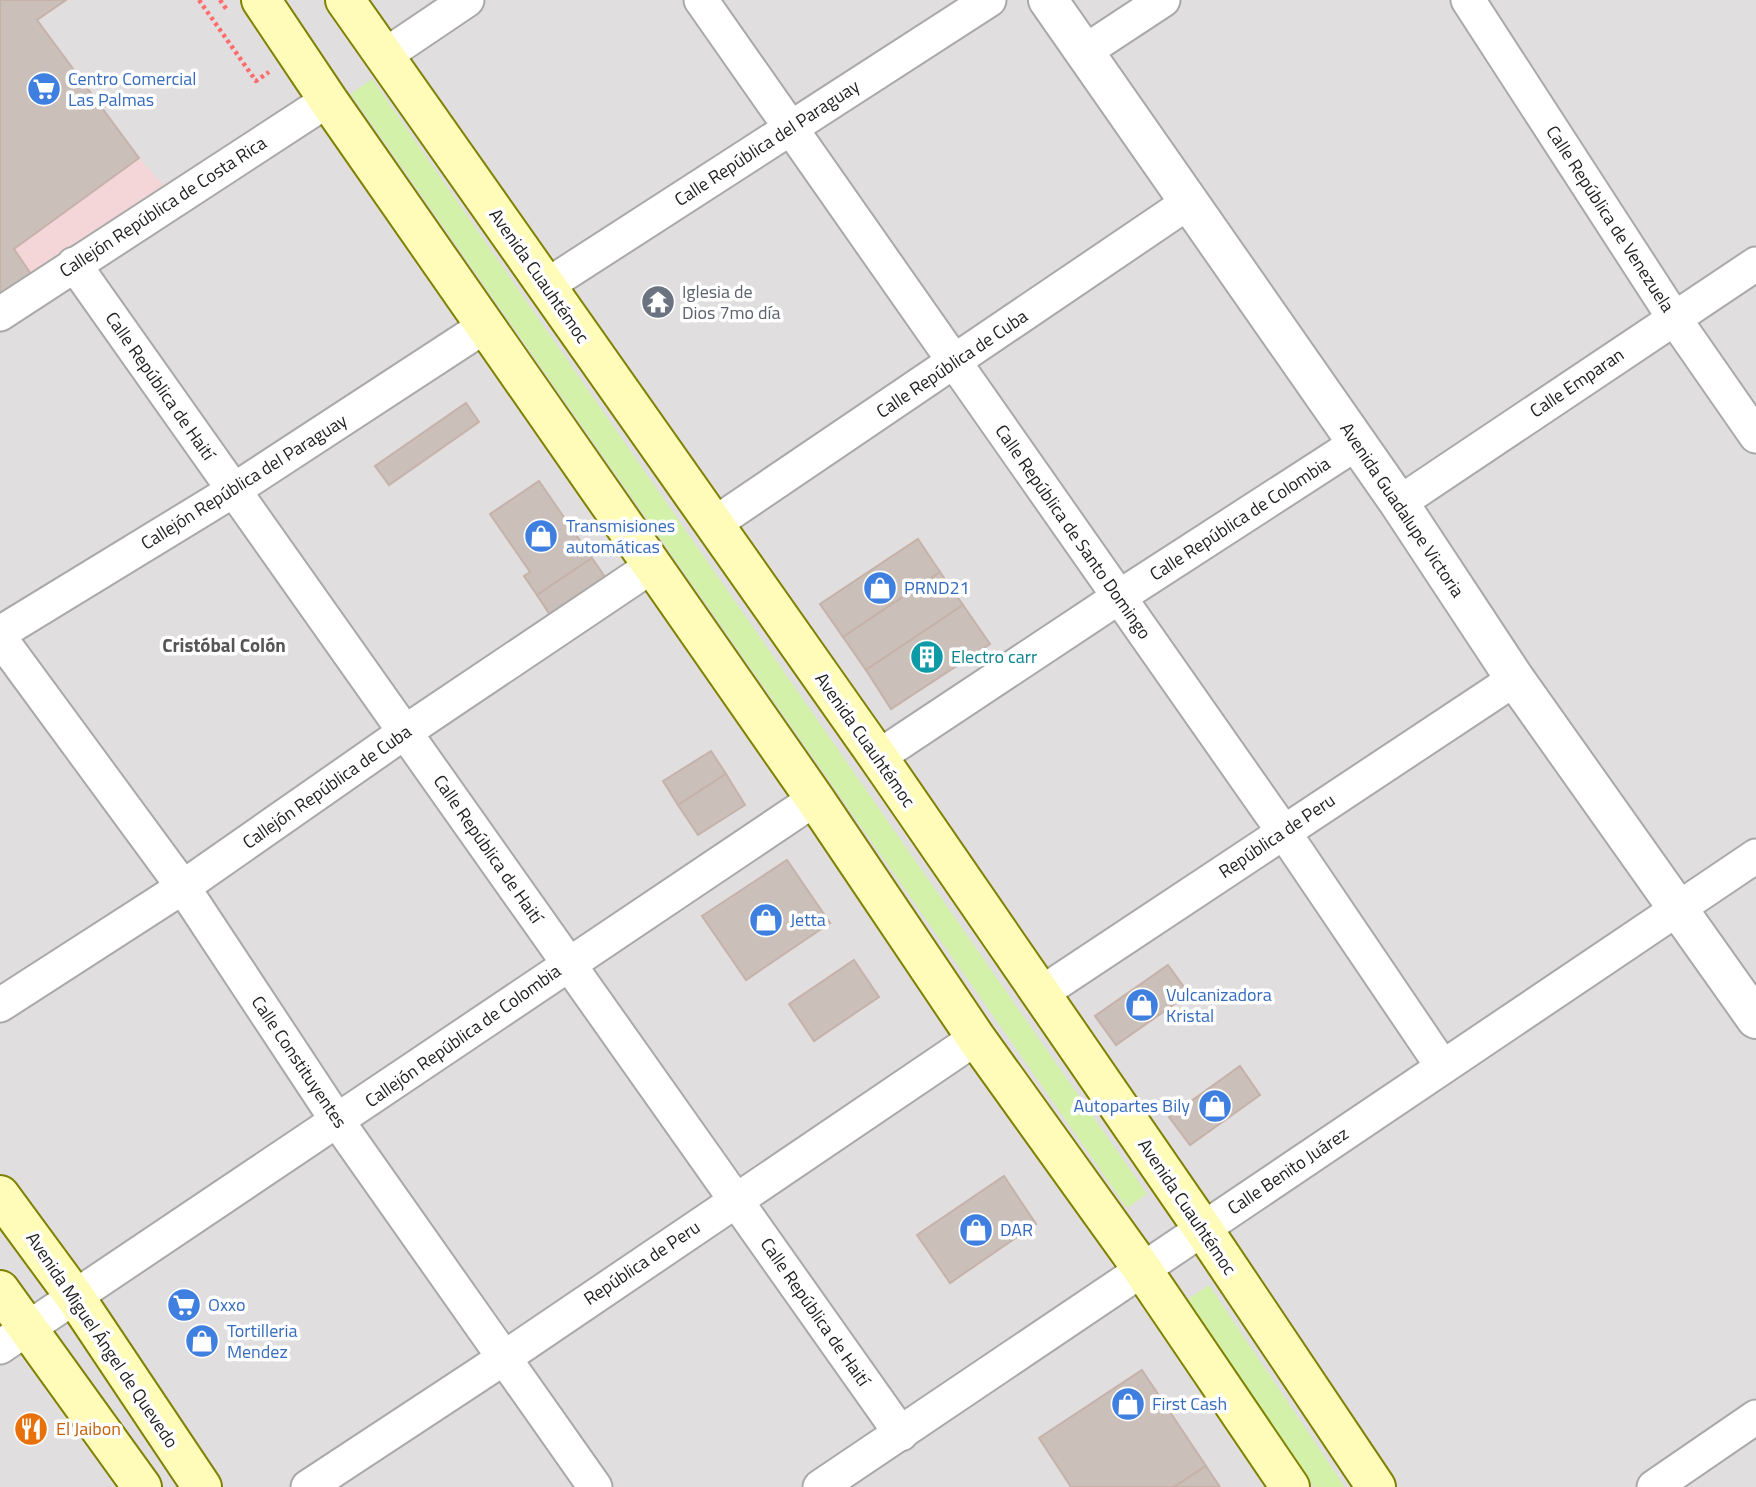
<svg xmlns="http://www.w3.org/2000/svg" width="1756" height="1487" viewBox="0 0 1756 1487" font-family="'Titillium Web',sans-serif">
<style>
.residential{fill:#e0dedf}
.commercial{fill:#f4d6d8}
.grass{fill:#d4f1a9}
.building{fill:#cbbfba;stroke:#c6b2a8;stroke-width:2}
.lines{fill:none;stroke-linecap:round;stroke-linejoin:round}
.minor-casing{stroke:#a9a9a9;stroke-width:37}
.tertiary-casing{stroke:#a9a9a9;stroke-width:42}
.secondary-casing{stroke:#808100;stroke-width:42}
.path{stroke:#ff6c6c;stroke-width:4.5;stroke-dasharray:3.5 3.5;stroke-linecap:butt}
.minor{stroke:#fff;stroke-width:33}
.tertiary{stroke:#fff;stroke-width:38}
.secondary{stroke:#fffbb9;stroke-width:38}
.labels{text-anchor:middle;stroke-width:7;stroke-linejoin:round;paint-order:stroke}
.shop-label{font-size:18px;fill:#366cbe;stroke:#fff;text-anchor:start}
.street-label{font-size:18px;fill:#222;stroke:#fff}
.worship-label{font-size:18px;fill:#5b616d;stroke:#fff;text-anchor:start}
.culture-label{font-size:18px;fill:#0d838f;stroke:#fff;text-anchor:start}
.food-label{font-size:18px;fill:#c56008;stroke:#fff;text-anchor:start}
.neighbourhood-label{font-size:19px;font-weight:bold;fill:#555;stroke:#fff}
</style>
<rect width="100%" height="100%" fill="#f3eee8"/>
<rect class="residential" x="0" y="0" width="1756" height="1487"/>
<polygon class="commercial" points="0,0 66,0 37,20 139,158 164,186 0,310"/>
<g class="grass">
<polygon points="372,79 1147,1194 1127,1208 351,94"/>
<polygon points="1209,1285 1345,1487 1314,1487 1188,1299"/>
</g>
<g class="building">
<polygon points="0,0 66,0 37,20 139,158 14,249 33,277 0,300"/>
<polygon points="466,403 479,422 389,485 375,466"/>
<polygon points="539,481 592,558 537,595 524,576 530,572 490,514"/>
<polygon points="918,539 940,572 843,637 820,604"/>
<polygon points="592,558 605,577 550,615 537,595"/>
<polygon points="940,572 963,605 866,670 843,637"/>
<polygon points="963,605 990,644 891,709 866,670"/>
<polygon points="711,751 726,774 678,805 663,781"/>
<polygon points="726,774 745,805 698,835 678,805"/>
<polygon points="787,860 830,923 746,980 702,916"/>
<polygon points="854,960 879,997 814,1041 789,1004"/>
<polygon points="1168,965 1189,994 1116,1045 1095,1016"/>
<polygon points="1240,1066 1260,1095 1190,1145 1169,1117"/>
<polygon points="1004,1176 1036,1224 950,1283 917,1235"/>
<polygon points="1142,1370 1206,1466 1174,1487 1071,1487 1039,1438"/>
<polygon points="1206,1466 1220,1487 1174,1487"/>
</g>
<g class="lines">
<g class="minor-casing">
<g id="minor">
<polyline points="701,0 1283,831 1442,1066"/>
<polyline points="1468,0 1674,318 1756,436"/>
<polyline points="1084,52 1163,0"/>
<polyline points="384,56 467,0"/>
<polyline points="74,264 901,1434"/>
<polyline points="546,286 989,0"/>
<polyline points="0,314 328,100"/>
<polyline points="1399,503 1756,264"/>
<polyline points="714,524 1189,202"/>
<polyline points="0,633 234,490 485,326"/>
<polyline points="0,638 183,887 338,1122 595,1487"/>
<polyline points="878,757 1119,597 1357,443"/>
<polyline points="1040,994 1515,679"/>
<polyline points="0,1005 183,887 405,732 652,566"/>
<polyline points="0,1347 815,799"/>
<polyline points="308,1487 504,1358 976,1038"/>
<polyline points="820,1487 1756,856"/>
<polyline points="1654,1487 1756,1417"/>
</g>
</g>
<g class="tertiary-casing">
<polyline id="tertiary" points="1048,0 1399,503 1515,679 1756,1019"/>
</g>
<g class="secondary-casing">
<g id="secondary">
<polyline points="261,0 328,100 815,799 976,1038 1142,1269 1290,1487"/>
<polyline points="345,0 878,757 1203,1229 1376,1487"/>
<polyline points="0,1195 75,1297 202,1487"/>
<polyline points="0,1290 142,1487"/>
</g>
</g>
<g class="path">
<polyline points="199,0 256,81 269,72"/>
<polyline points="220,0 227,10"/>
</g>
<use href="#minor" class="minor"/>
<use href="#tertiary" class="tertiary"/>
<use href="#secondary" class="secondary"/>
</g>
<defs>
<g id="supermarket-disc" transform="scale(1.75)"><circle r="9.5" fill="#3f7fe0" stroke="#fff"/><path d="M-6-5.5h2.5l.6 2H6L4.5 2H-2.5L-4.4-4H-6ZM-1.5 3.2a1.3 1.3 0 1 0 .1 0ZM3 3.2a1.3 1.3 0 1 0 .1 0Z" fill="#fff"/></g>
<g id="temple-disc" transform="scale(1.75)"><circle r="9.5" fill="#6b7280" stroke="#fff"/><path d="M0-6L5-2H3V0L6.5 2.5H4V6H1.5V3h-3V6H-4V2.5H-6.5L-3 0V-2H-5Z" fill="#fff"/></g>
<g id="shop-disc" transform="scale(1.75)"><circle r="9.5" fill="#3f7fe0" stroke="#fff"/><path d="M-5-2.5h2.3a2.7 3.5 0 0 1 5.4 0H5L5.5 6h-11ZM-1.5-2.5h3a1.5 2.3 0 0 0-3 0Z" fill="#fff"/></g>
<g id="building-disc" transform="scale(1.75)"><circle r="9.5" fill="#0f9aa8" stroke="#fff"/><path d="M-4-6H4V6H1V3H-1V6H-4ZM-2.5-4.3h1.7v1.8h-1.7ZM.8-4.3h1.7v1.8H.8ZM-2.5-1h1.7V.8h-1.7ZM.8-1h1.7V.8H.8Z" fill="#fff"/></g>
<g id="restaurant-disc" transform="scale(1.75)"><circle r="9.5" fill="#e8710a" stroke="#fff"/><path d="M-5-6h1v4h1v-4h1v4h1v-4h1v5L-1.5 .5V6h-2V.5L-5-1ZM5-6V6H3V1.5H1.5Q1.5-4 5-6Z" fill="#fff"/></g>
</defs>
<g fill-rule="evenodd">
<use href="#supermarket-disc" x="44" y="89"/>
<use href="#temple-disc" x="658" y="302"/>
<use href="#shop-disc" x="541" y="536"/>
<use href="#shop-disc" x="880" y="588"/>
<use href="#building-disc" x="927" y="657"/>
<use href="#shop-disc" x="766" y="920"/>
<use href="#shop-disc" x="1142" y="1005"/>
<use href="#shop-disc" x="1215" y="1106"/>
<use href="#shop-disc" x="976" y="1230"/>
<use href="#supermarket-disc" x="184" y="1305"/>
<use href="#shop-disc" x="202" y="1341"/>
<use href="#shop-disc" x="1128" y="1404"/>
<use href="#restaurant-disc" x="31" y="1429"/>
</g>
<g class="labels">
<g class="shop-label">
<text x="68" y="85">Centro Comercial<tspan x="68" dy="21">Las Palmas</tspan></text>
<text x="566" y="532">Transmisiones<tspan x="566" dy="21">automáticas</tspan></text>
<text x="904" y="594">PRND21</text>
<text x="790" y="926">Jetta</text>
<text x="1166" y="1001">Vulcanizadora<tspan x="1166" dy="21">Kristal</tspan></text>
<text x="1190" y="1112" text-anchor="end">Autopartes Bily</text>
<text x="1000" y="1236">DAR</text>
<text x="208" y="1311">Oxxo</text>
<text x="227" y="1337">Tortilleria<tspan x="227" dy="21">Mendez</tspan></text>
<text x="1152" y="1410">First Cash</text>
</g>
<g class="street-label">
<text transform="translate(767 143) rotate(-33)" y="6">Calle República del Paraguay</text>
<text transform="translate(163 207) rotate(-33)" y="6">Callejón República de Costa Rica</text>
<text transform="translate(1610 219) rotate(57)" y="6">Calle República de Venezuela</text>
<text transform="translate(539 276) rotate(55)" y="6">Avenida Cuauhtémoc</text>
<text transform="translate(952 364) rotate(-34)" y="6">Calle República de Cuba</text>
<text transform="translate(1577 383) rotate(-34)" y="6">Calle Emparan</text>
<text transform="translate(160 386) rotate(55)" y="6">Calle República de Haití</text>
<text transform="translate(244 482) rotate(-32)" y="6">Callejón República del Paraguay</text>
<text transform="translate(1402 510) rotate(56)" y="6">Avenida Guadalupe Victoria</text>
<text transform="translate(1240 519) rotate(-33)" y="6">Calle República de Colombia</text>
<text transform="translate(1073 532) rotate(55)" y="6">Calle República de Santo Domingo</text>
<text transform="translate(865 740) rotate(55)" y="6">Avenida Cuauhtémoc</text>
<text transform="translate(327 787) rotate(-35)" y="6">Callejón República de Cuba</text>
<text transform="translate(1277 836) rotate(-34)" y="6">República de Peru</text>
<text transform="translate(488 849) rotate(55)" y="6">Calle República de Haití</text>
<text transform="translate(463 1036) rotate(-35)" y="6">Callejón República de Colombia</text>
<text transform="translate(299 1062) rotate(56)" y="6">Calle Constituyentes</text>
<text transform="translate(1288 1171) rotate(-34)" y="6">Calle Benito Juárez</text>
<text transform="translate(1187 1207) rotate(56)" y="6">Avenida Cuauhtémoc</text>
<text transform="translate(642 1263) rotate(-34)" y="6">República de Peru</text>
<text transform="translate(815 1312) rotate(55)" y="6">Calle República de Haití</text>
<text transform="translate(102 1340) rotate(56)" y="6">Avenida Miguel Ángel de Quevedo</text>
</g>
<g class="worship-label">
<text x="682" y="298">Iglesia de<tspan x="682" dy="21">Dios 7mo día</tspan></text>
</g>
<g class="culture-label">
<text x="951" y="663">Electro carr</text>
</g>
<g class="food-label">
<text x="56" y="1435">El Jaibon</text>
</g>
<g class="neighbourhood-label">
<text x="224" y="652">Cristóbal Colón</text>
</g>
</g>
</svg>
